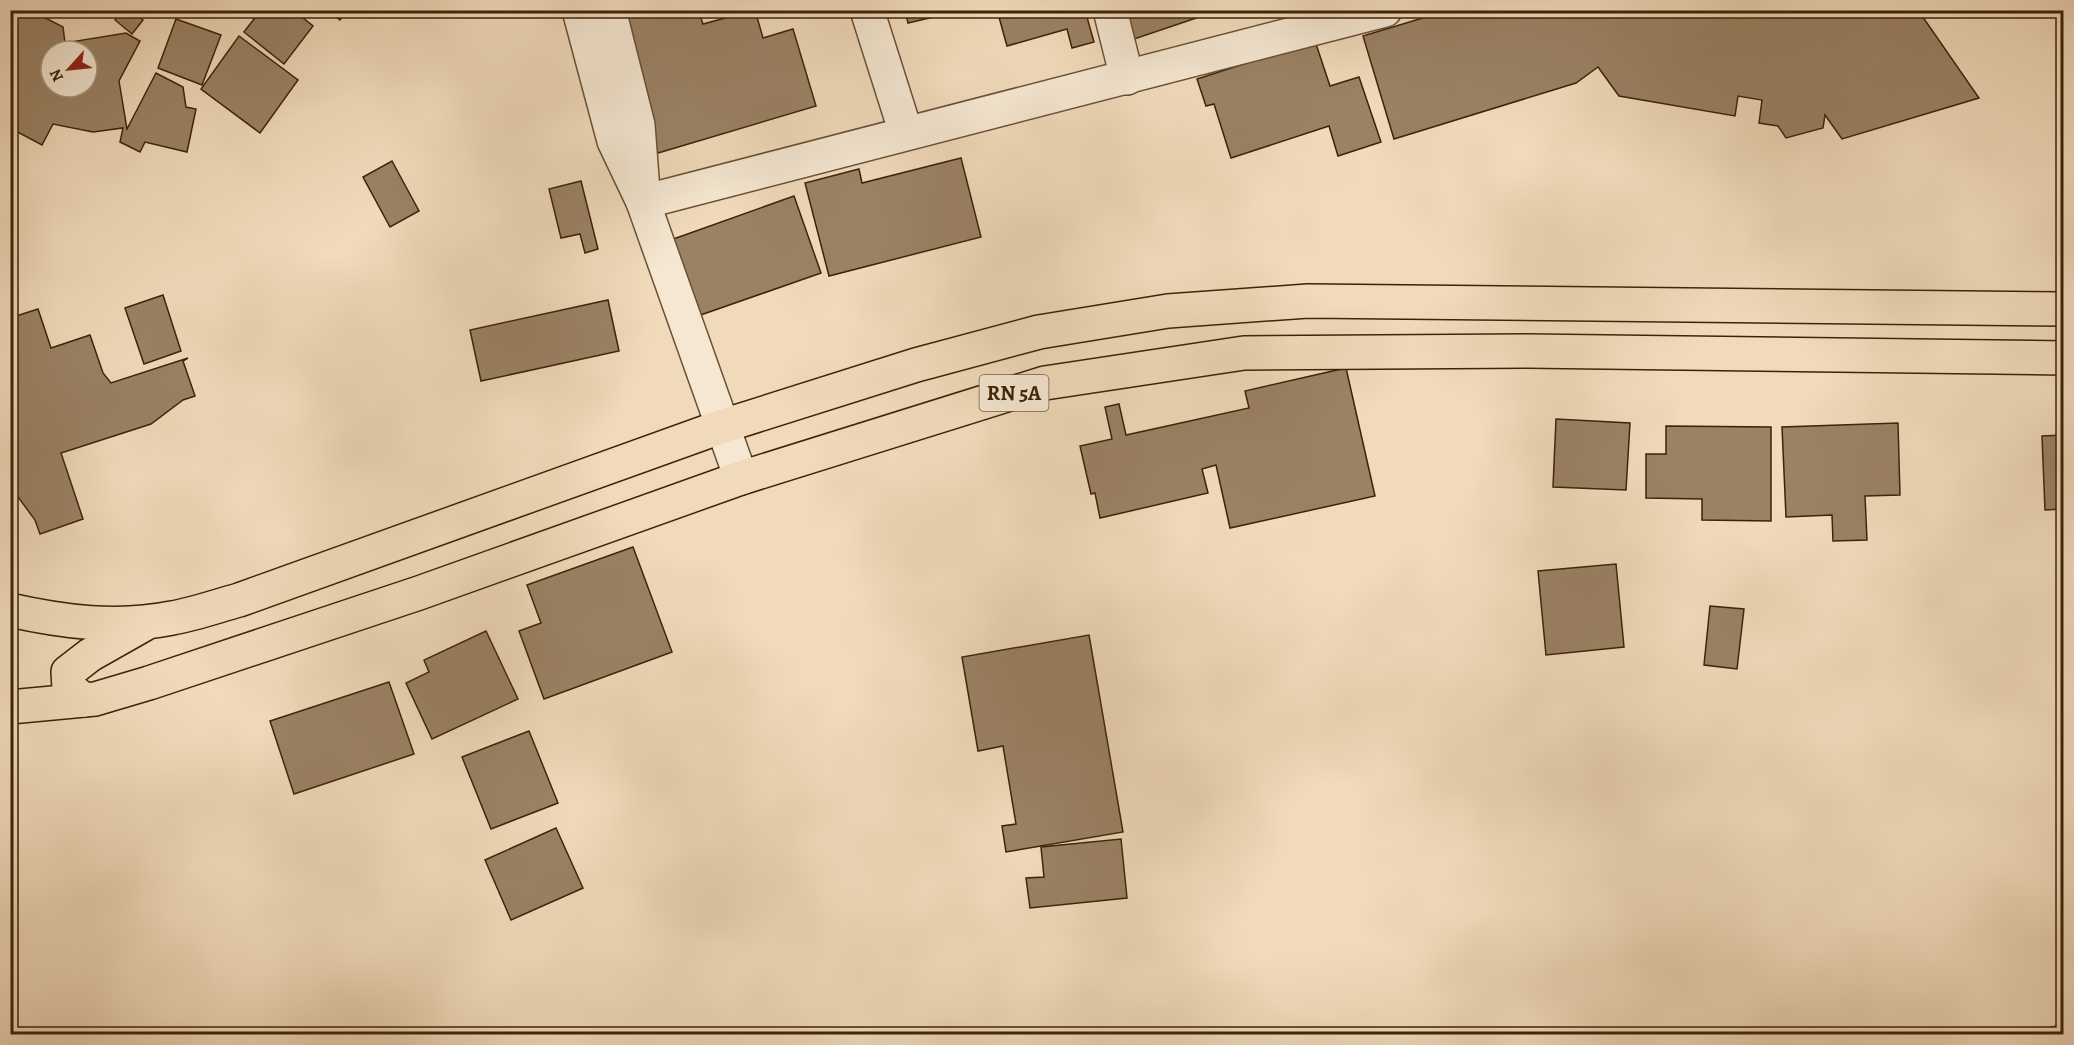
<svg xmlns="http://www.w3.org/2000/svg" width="2074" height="1045" viewBox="0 0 2074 1045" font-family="Alegreya,serif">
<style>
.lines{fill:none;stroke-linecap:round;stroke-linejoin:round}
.stream{stroke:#846b4f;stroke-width:10}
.building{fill:#9a8265;stroke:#3d2209;stroke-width:1.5;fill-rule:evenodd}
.street-casing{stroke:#6a5035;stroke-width:36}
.primary-casing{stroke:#3d2209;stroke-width:36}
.street{stroke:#f5e7d2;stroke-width:33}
.primary{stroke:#f0daba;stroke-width:33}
.labels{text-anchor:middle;stroke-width:4.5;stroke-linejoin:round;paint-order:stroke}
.shield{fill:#f5e7d2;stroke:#745d45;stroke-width:1.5}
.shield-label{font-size:21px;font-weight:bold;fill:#3d2209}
</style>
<rect width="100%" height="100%" fill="#f0daba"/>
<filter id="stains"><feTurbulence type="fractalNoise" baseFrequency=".00333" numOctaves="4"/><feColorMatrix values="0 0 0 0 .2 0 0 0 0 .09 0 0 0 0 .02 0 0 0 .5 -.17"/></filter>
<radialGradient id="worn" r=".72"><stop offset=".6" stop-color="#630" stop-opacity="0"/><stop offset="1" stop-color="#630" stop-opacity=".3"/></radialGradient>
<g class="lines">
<polyline class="stream" points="2034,1034 2064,1029"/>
</g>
<g class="building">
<path d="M10,10H30L63,27L65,43L126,33L140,41L119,81L127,129L156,73L183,87L186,107L196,109L187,152L145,142L140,152L120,142L123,128L93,132L53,124L42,145L10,128ZM51,51H87V87H51Z"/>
<polygon points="123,10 132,10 143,20 132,34 115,20"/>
<polygon points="261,10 293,10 313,26 284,64 244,32"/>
<polygon points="326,10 347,10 340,20"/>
<polygon points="616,10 698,10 703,24 755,10 763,38 793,29 816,106 658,153"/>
<polygon points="905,10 963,10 908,23"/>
<polygon points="997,10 1085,10 1094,42 1072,48 1067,29 1007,46"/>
<polygon points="1125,10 1220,10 1134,39"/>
<polygon points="1449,10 1812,10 1857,18 1883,10 1918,10 1979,98 1842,139 1825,115 1823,128 1786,138 1778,126 1759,123 1762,100 1738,96 1735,116 1619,96 1598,67 1576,83 1394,139 1363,36"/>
<polygon points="176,19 221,35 202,85 158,68"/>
<polygon points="239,36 298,80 260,133 201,89"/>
<polygon points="1315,41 1330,86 1359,77 1381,142 1338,156 1329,126 1231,158 1214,104 1206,106 1197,79"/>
<polygon points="961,158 981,237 829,276 805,183 859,169 862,183"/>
<polygon points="392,161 419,211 390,227 363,177"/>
<polygon points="581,181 598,249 585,253 580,234 561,238 549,189"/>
<polygon points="794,196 821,273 692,318 665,242"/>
<polygon points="163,295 181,351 144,364 125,308"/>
<polygon points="608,300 619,351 481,381 470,330"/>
<polygon points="38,309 51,348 90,335 103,373 111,383 188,358 183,361 195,396 183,400 151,424 61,453 83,519 40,534 35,520 10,486 10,318"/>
<polygon points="1346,368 1375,496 1230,528 1216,465 1202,469 1208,493 1100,518 1095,493 1091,494 1080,446 1112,439 1105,407 1119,404 1126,435 1249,408 1245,391"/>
<polygon points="1556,419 1630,423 1626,490 1553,487"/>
<polygon points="1898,423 1900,495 1865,496 1867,540 1833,541 1832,515 1786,517 1782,427"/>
<polygon points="1666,426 1771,427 1771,521 1702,520 1702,499 1646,498 1646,454 1666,454"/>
<polygon points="2064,435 2064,509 2045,510 2042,436"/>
<polygon points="633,547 672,652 544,699 519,631 541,623 527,585"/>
<polygon points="1616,564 1624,647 1546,655 1538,571"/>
<polygon points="1710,606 1744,609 1737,669 1704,665"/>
<polygon points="486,631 518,699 432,739 406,683 429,672 424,660"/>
<polygon points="1089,635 1123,832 1006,852 1002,826 1016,824 1003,746 978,751 962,657"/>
<polygon points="389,682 414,754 294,794 270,721"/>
<polygon points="529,731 558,803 491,829 462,757"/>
<polygon points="556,828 583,888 511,920 485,860"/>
<polygon points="1121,839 1127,898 1030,908 1026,878 1044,877 1041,847"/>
</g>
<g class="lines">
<g class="street-casing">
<g id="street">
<polyline points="579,10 614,141 643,202 741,478"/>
<polyline points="609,10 638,125 643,191"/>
<polyline points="867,10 906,133"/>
<polyline points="1110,10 1127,78"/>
<polyline points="643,202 1385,10"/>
</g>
</g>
<g class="primary-casing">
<g id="primary">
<path d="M10,610C63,622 118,629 172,618C195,614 217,606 239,600L723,426L916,365L1039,332L1168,311L1308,301L2064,309"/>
<polyline points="84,700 69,688 68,672 90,655 143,625"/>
<polyline points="10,707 95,699 149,683 419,593 741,478 1045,383 1244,353 1527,351 2064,358"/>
</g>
</g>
<use href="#street" class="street"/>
<use href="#primary" class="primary"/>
</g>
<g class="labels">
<rect class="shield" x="979.5" y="375" width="69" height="36" rx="4.5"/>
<g class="shield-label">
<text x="1014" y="400">RN 5A</text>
</g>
</g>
<rect width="2074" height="1045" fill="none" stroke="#f0daba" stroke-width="36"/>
<rect x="12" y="12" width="2050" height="1021" fill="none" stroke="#3d2209" stroke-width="3"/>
<rect x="18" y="18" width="2038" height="1009" fill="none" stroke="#3d2209" stroke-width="1.5"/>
<g transform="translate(69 69) rotate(243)"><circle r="28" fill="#f5e7d2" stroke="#ab9882" stroke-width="1.5"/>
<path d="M0-4.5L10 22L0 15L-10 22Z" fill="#8f2418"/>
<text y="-9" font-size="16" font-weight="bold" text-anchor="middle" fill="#3d2209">N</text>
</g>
<rect width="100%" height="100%" filter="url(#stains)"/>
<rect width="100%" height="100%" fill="url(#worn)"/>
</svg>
